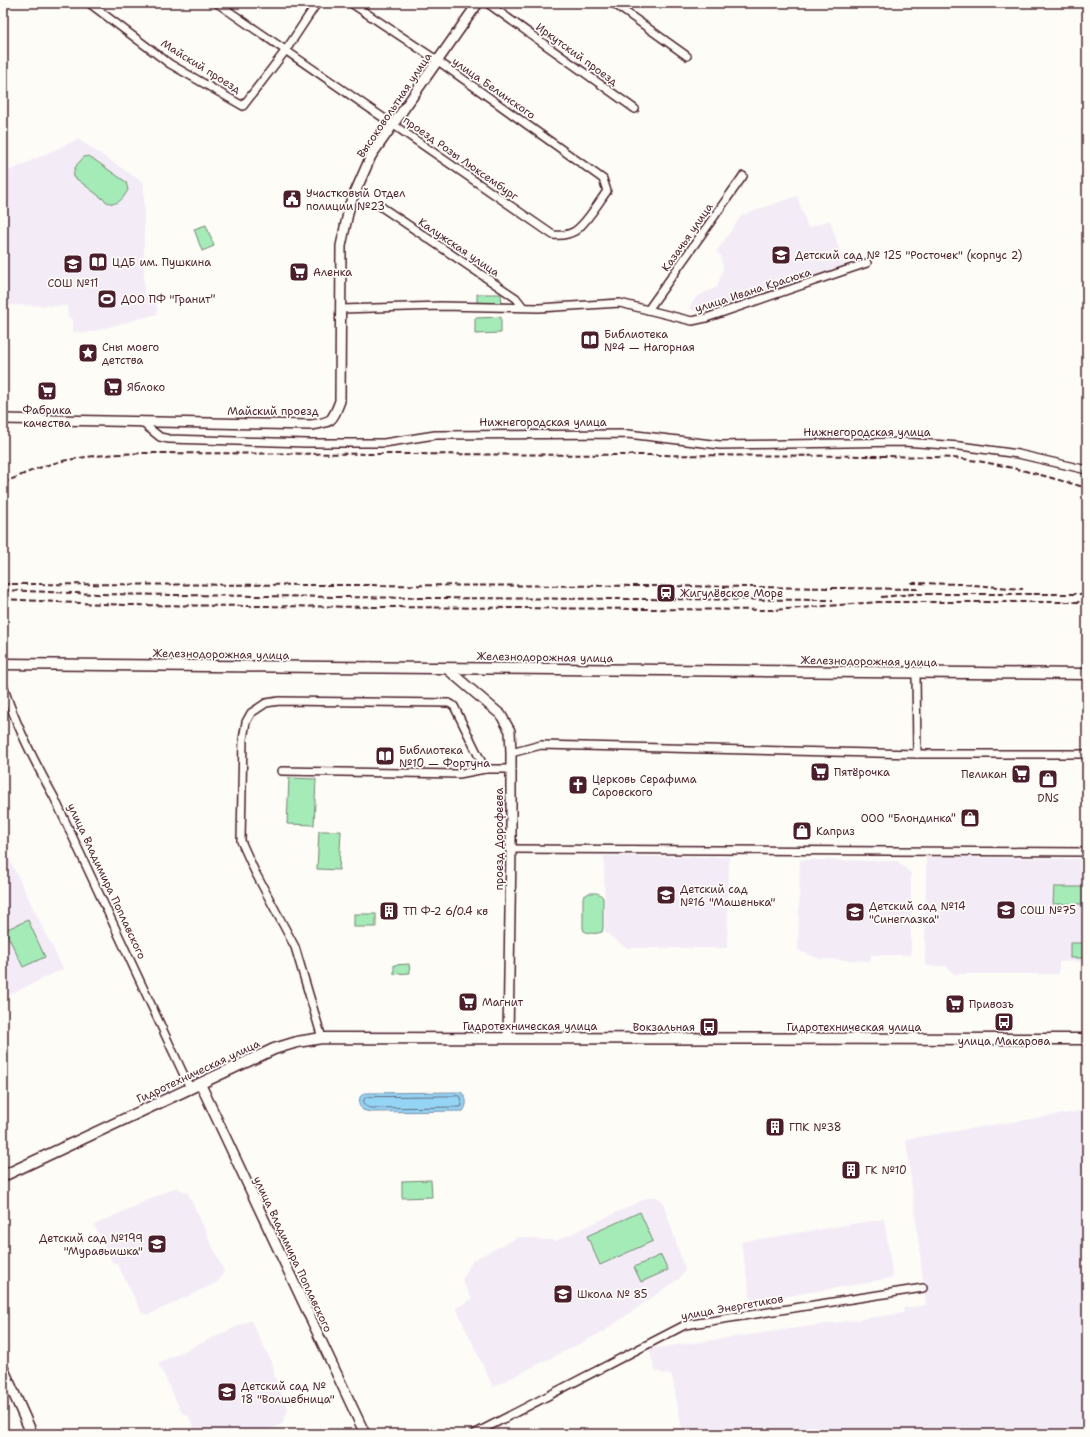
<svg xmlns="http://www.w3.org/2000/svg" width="1090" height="1437" viewBox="0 0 1090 1437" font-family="'Shantell Sans',sans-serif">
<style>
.built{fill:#f3ecf7}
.green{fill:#a4ebb8;stroke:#778572}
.water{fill:#94d4f5;stroke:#768ca4}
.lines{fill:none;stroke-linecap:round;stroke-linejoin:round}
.shore{stroke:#68677c;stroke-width:1}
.minor-casing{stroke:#4a1f2b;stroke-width:10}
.tertiary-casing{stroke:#4a1f2b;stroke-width:12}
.secondary-casing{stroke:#4a1f2b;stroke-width:13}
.minor{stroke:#fdfcf7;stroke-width:7}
.tertiary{stroke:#fdfcf7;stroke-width:9}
.secondary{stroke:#fdfcf7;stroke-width:10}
.rail{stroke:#4a1f2b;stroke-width:2;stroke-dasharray:6 3;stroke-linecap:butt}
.labels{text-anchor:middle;stroke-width:3.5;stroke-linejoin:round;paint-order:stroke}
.street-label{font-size:11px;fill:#4a1f2b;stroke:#fdfcf7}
.poi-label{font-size:11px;fill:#4a1f2b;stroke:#fdfcf7;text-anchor:start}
</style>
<rect width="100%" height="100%" fill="#fdfcf7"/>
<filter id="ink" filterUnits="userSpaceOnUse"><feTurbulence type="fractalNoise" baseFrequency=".025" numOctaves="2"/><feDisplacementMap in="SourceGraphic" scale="8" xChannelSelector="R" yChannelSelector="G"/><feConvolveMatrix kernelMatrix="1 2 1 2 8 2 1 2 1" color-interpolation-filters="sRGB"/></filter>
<g filter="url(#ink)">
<g class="built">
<polygon points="78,139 144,183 144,294 156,294 157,314 87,333 73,332 72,318 68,318 67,306 3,305 3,234 6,170 11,170"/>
<polygon points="797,196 808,228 830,220 844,265 704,316 689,308 696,297 717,287 723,269 721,256 716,252 742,215"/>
<polygon points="3,846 63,969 3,998"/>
<polygon points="604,856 729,857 727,948 626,948 605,932"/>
<polygon points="926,857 1087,859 1087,961 1059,962 1059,974 954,974 946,966 925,966"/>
<polygon points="800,860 897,861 911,873 911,955 871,955 871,961 819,959 798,950"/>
<polygon points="1087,1110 1087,1434 683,1434 672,1376 655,1371 649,1349 903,1313 904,1308 926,1305 906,1139"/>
<polygon points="174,1188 177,1188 188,1193 224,1271 218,1282 148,1315 142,1313 118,1265 112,1262 94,1225"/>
<polygon points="657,1197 663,1202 685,1270 680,1278 603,1332 493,1387 456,1308 472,1299 462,1280 473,1260 519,1237 556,1241 647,1198"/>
<polygon points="884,1219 893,1278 873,1281 873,1282 751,1302 741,1242"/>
<polygon points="251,1320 273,1365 274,1375 288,1409 282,1424 261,1434 197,1434 188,1415 182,1413 158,1363"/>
</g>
<g class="green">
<path d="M89,156L126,182L128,190C123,198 118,207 107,202L74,177C72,169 78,163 84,157Z"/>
<polygon points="206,225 214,246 202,251 194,229"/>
<polygon points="477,294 501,294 502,304 477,305"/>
<polygon points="501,317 501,333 475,334 475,318"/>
<polygon points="289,778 316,779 314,825 287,824"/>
<polygon points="319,831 341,831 339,870 317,869"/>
<polygon points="1054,887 1087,887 1087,904 1053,904"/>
<path d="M589,893C595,893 600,892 603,898V928L602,932C596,934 589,934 584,931L583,928V897Z"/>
<rect x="354" y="914" width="22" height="13"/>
<polygon points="28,920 45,957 23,967 5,930"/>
<rect x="1070" y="943" width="17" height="15"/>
<polygon points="409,964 410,973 394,974 394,965"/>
<polygon points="431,1180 432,1197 402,1198 402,1181"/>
<polygon points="640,1212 653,1241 600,1265 587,1236"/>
<polygon points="661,1255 668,1270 641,1282 634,1267"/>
</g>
<path class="water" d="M461,1092C467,1097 468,1105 463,1111L370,1112L363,1110L359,1105L360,1097L364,1093Z"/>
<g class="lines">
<path class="shore" d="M459,1096L461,1097L462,1106L460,1107L370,1108C365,1106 363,1105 364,1099L366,1097Z"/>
<g class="minor-casing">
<g id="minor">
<polyline points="89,3 170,64 243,106 286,50 317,3"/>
<path d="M217,3L553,235C561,236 568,235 575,231C586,224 599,202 607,191L603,179L438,61L351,3"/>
<polyline points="487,3 635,109"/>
<polyline points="613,3 687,56"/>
<polyline points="380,206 516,298 523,307"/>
<polyline points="341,309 441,306 539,308 620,303 692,321 706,318 867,263"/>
<polyline points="648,310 743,176"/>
<polyline points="140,421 160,437 169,439 306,443 384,443 435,435 628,434 720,445 904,442 960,446 1018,454 1087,470"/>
<polyline points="916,674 917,754"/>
<path d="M3,685C15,724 34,761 54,797L190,1088"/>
<polyline points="511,753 541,745 917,754 1087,754"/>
<polyline points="282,771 459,774 485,769 511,769"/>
<polyline points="511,849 1087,852"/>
<polyline points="322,1038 295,947 255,872 241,841 243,739 246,722 251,713 266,703 279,701 449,703 454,706 485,769"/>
<polyline points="474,1434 685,1325 923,1288"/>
</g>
</g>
<g class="tertiary-casing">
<g id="tertiary">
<path d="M3,419L311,425C333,422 332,421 340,401L341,246L350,204L371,156L478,3"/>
<polyline points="446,668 501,715 510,731 511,753 511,849 508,1038"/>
<polyline points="200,1083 365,1434"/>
</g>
</g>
<g class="secondary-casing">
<g id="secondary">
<polyline points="3,664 1087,674"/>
<polyline points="3,1176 274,1049 297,1042 322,1038 1087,1039"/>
<polyline points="3,1369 32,1434"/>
</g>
</g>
<use href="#minor" class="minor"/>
<use href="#tertiary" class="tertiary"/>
<use href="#secondary" class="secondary"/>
<g class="rail">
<path d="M3,483C24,474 45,464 68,460C93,455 118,454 143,453L887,456C919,457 952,456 983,462C1018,468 1052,478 1087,488"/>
<polyline points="911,583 962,584 1023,589"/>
<polyline points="3,584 666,586 921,589"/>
<polyline points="3,590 97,594 425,598 833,600"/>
<polyline points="881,597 913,594 1087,594"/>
<polyline points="3,599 57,602 127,605 774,610 878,602 1087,602"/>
</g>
</g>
</g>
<defs>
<g id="civic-square" transform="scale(1)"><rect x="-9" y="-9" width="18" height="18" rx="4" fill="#4a1f2b" stroke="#fdfcf7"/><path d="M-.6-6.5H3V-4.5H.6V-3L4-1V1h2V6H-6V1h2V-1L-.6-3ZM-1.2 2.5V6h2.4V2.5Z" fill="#fff"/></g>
<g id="school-square" transform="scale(1)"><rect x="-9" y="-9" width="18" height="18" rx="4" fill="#4a1f2b" stroke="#fdfcf7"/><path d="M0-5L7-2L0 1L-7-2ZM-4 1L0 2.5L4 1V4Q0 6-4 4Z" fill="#fff"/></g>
<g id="library-square" transform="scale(1)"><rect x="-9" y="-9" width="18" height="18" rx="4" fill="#4a1f2b" stroke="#fdfcf7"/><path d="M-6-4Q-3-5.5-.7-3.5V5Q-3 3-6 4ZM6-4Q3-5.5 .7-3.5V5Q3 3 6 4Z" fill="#fff"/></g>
<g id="supermarket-square" transform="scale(1)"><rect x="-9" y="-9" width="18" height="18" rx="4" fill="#4a1f2b" stroke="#fdfcf7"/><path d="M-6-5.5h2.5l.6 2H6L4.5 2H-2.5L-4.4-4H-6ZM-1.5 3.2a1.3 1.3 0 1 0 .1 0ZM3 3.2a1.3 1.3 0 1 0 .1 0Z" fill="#fff"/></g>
<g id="stadium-square" transform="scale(1)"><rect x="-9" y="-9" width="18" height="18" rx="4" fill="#4a1f2b" stroke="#fdfcf7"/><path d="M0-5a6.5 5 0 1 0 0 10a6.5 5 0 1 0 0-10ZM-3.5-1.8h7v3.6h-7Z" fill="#fff"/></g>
<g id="sight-square" transform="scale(1)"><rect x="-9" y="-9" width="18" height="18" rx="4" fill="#4a1f2b" stroke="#fdfcf7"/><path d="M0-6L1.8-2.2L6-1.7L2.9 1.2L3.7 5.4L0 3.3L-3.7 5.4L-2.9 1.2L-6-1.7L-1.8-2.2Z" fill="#fff"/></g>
<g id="station-square" transform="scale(1)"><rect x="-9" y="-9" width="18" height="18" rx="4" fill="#4a1f2b" stroke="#fdfcf7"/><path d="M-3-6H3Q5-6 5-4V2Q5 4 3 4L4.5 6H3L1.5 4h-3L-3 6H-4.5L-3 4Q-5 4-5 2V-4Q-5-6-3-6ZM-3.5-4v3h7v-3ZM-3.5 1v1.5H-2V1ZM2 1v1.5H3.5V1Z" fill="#fff"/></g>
<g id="shop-square" transform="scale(1)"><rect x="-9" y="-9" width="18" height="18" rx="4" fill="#4a1f2b" stroke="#fdfcf7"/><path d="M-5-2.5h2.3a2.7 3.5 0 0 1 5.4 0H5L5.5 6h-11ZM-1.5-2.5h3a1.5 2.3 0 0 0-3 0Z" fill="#fff"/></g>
<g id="church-square" transform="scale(1)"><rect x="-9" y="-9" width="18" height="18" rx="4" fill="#4a1f2b" stroke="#fdfcf7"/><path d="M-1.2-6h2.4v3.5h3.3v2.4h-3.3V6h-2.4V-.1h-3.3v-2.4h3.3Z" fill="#fff"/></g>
<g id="building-square" transform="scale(1)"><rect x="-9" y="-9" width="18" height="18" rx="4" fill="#4a1f2b" stroke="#fdfcf7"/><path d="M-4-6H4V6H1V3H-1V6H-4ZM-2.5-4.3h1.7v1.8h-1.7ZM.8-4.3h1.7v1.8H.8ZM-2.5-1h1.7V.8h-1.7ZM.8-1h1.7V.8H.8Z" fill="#fff"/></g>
<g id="bus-square" transform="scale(1)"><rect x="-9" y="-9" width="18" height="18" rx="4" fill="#4a1f2b" stroke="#fdfcf7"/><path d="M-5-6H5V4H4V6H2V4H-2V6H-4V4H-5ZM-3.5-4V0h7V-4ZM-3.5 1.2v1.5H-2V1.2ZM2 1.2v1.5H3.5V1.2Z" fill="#fff"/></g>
</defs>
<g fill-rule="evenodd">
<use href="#civic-square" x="292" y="199"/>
<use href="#school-square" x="781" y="255"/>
<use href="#library-square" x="98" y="262"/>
<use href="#school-square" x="73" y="264"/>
<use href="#supermarket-square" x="299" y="272"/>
<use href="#stadium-square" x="107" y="299"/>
<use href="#library-square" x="590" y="340"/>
<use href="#sight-square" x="88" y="353"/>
<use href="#supermarket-square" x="113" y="387"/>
<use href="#supermarket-square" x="47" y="391"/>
<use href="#station-square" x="666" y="593"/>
<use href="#library-square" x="385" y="756"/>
<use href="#supermarket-square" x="820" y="772"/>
<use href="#supermarket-square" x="1021" y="774"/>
<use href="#shop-square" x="1048" y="779"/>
<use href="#church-square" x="578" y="785"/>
<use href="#shop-square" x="970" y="818"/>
<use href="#shop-square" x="802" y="831"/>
<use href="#school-square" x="666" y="895"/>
<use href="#school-square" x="1006" y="910"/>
<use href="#building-square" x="389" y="911"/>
<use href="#school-square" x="855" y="912"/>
<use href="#supermarket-square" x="468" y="1002"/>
<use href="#supermarket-square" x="955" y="1004"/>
<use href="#bus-square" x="1004" y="1022"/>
<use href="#bus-square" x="709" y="1027"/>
<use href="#building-square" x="775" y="1127"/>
<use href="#building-square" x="851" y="1170"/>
<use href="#school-square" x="157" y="1244"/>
<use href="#school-square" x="563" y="1294"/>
<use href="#school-square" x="227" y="1392"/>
</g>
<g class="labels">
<g class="street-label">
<text transform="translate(577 54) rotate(36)" y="4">Иркутский проезд</text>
<text transform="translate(201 66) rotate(32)" y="4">Майский проезд</text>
<text transform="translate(494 88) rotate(35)" y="4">улица Белинского</text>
<text transform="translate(394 105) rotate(-56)" y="4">Высоковольтная улица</text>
<text transform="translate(461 158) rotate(35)" y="4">проезд Розы Люксембург</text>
<text transform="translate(687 237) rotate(-55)" y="4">Казачья улица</text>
<text transform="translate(459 247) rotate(34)" y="4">Калужская улица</text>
<text transform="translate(753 290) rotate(-18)" y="4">улица Ивана Красюка</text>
<text x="273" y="415">Майский проезд</text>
<text x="543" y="426">Нижнегородская улица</text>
<text x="867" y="436">Нижнегородская улица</text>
<text transform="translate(221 654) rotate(1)" y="4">Железнодорожная улица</text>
<text transform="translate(545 657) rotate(1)" y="4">Железнодорожная улица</text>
<text transform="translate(869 661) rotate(1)" y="4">Железнодорожная улица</text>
<text transform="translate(499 839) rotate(-90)" y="4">проезд Дорофеева</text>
<text transform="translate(107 881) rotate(65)" y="4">улица Владимира Поплавского</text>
<text x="530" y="1030">Гидротехническая улица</text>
<text x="854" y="1031">Гидротехническая улица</text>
<text transform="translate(198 1071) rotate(-25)" y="4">Гидротехническая улица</text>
<text transform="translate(293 1254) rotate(65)" y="4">улица Владимира Поплавского</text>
<text transform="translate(732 1307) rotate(-10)" y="4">улица Энергетиков</text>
</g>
<g class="poi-label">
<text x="306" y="197">Участковый Отдел<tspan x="306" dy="13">полиции №23</tspan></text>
<text x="795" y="259">Детский сад № 125 "Росточек" (корпус 2)</text>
<text x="112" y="266">ЦДБ им. Пушкина</text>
<text x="313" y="276">Аленка</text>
<text x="73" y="287" text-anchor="middle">СОШ №11</text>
<text x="121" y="303">ДОО ПФ "Гранит"</text>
<text x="604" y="338">Библиотека<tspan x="604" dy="13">№4 — Нагорная</tspan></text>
<text x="102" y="351">Сны моего<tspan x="102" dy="13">детства</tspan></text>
<text x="127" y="391">Яблоко</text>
<text x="47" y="414" text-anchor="middle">Фабрика<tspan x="47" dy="13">качества</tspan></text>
<text x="680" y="597">Жигулёвское Море</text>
<text x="399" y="754">Библиотека<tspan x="399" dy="13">№10 — Фортуна</tspan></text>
<text x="834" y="776">Пятёрочка</text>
<text x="1007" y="778" text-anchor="end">Пеликан</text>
<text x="592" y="783">Церковь Серафима<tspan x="592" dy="13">Саровского</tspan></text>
<text x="1048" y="802" text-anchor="middle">DNS</text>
<text x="956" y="822" text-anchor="end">ООО "Блондинка"</text>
<text x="816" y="835">Каприз</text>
<text x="680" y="893">Детский сад<tspan x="680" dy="13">№16 "Машенька"</tspan></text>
<text x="869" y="910">Детский сад №14<tspan x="869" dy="13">"Синеглазка"</tspan></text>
<text x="1020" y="914">СОШ №75</text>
<text x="403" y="915">ТП Ф-2 6/0.4 кв</text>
<text x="482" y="1006">Магнит</text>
<text x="969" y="1008">Привозъ</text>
<text x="695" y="1031" text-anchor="end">Вокзальная</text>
<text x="1004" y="1045" text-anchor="middle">улица Макарова</text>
<text x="789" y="1131">ГПК №38</text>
<text x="865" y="1174">ГК №10</text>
<text x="143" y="1242" text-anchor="end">Детский сад №199<tspan x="143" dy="13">"Муравьишка"</tspan></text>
<text x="577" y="1298">Школа № 85</text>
<text x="241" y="1390">Детский сад №<tspan x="241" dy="13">18 "Волшебница"</tspan></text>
</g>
</g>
<rect width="1090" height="1437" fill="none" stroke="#fdfcf7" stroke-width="16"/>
<rect x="8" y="8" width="1074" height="1421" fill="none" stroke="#4a1f2b" stroke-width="1.5" filter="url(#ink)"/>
</svg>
